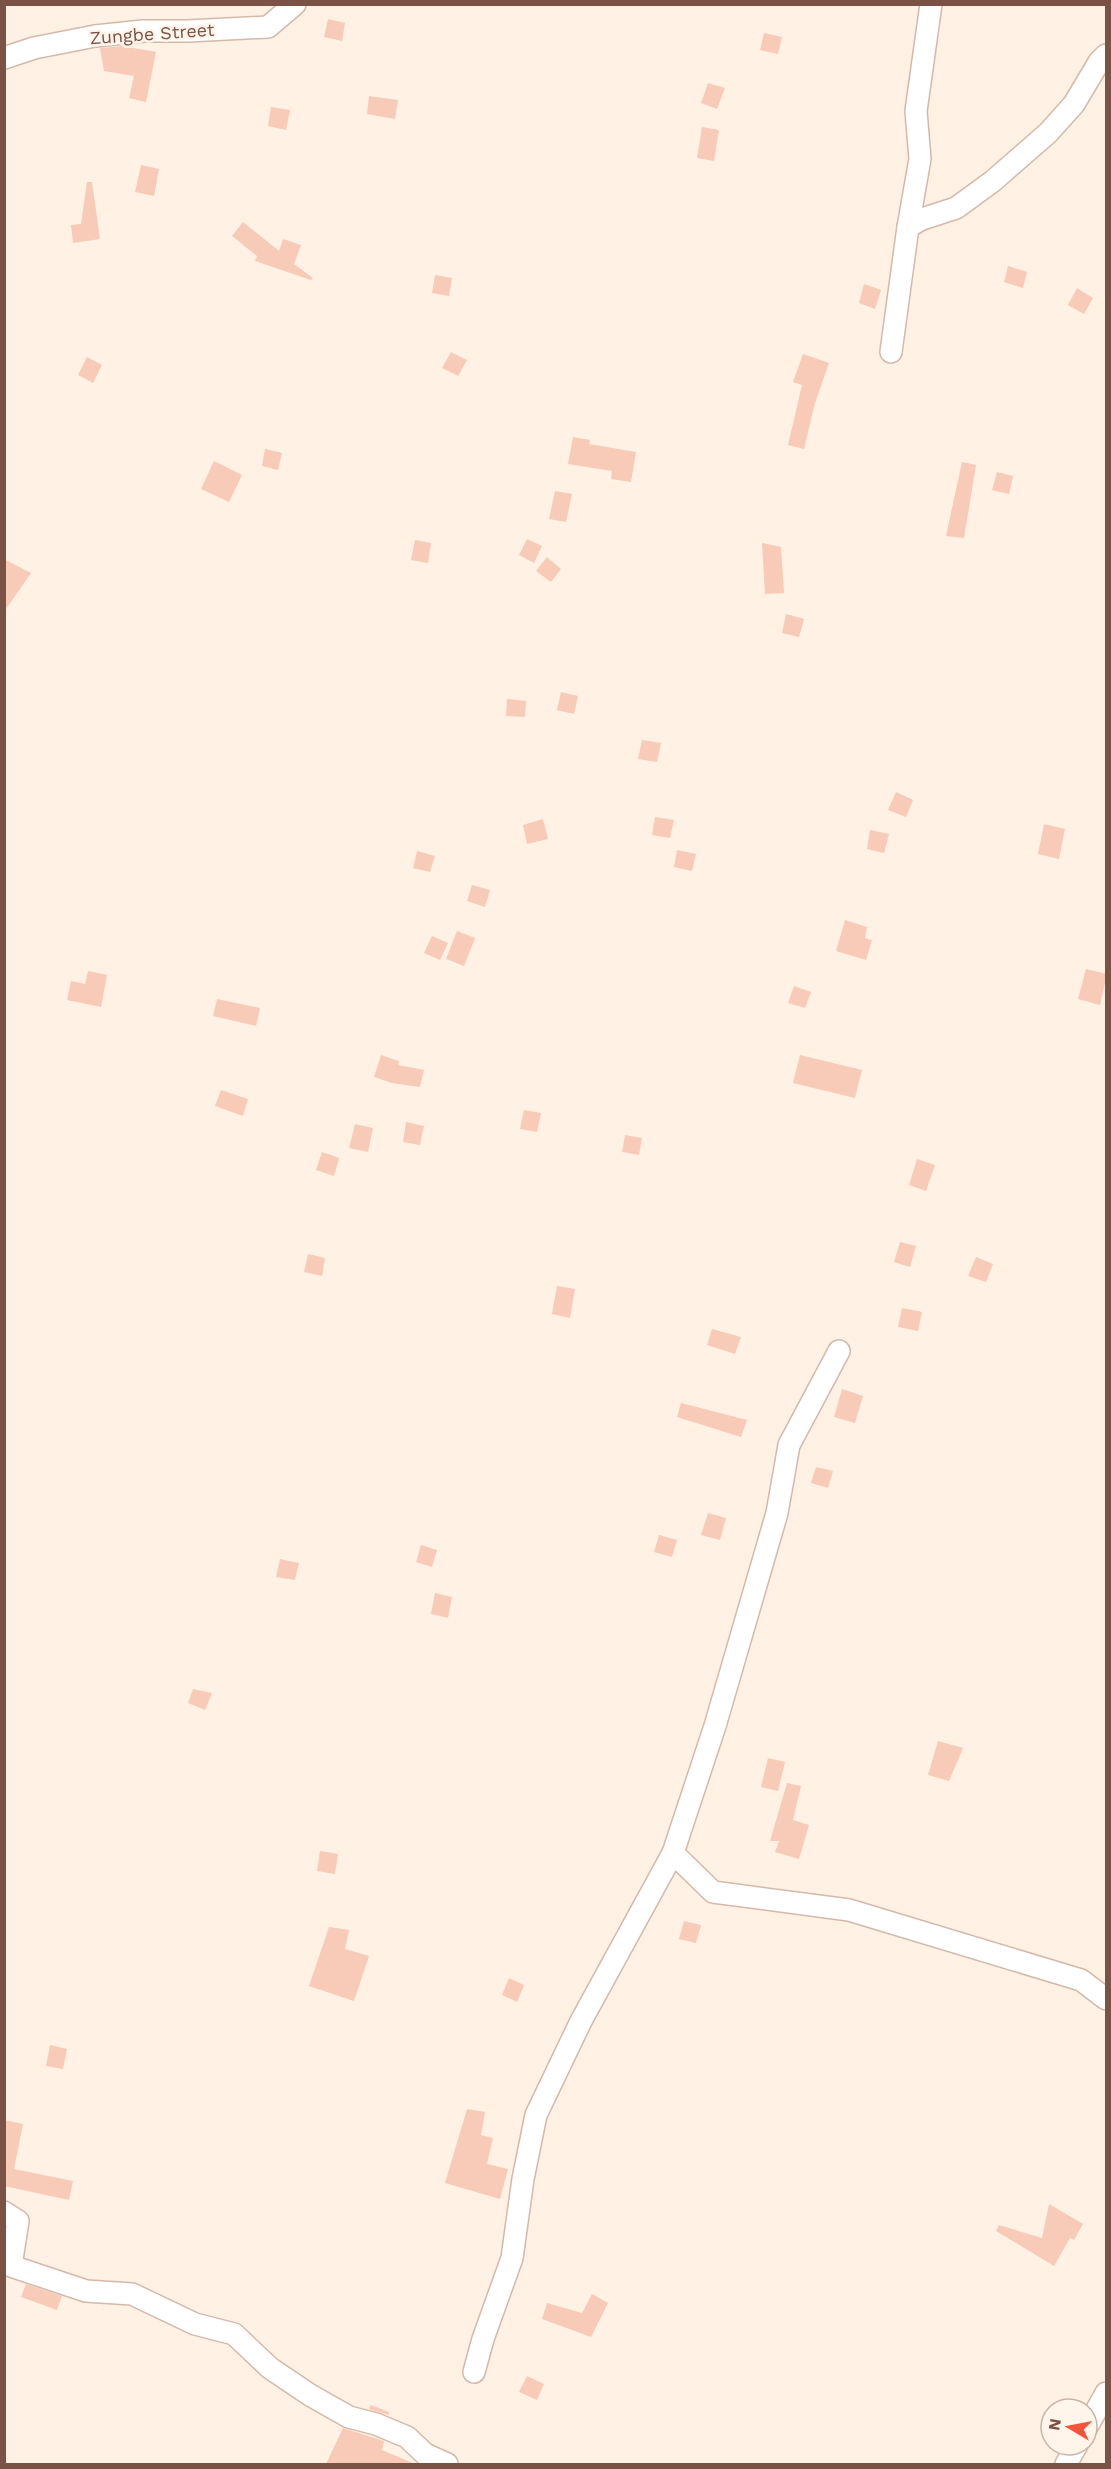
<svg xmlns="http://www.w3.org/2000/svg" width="1111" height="2469" viewBox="0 0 1111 2469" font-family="'Work Sans',sans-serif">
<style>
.building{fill:#f7cbb7}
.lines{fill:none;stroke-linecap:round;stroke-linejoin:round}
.minor-casing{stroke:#d4b9aa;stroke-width:24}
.minor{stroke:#fff;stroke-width:21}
.labels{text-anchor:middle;stroke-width:5;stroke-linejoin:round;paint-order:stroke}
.street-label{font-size:18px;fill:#7a5346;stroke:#fff5eb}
</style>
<rect width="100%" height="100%" fill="#fff1e3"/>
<g class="building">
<polygon points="328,19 345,23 342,41 324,37"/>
<polygon points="764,33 782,37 778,54 760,50"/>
<polygon points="122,46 156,52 146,102 129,98 134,76 104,71 100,48"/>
<polygon points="708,83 725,88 717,109 701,103"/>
<polygon points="369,96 398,100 395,119 367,114"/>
<polygon points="271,107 290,110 286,130 268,126"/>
<polygon points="702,127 719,130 714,161 697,158"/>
<polygon points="141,165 159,169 154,196 135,192"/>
<polygon points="87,182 92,182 100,239 73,243 71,225 81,224"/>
<polygon points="243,222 279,251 283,239 301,245 294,264 313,278 311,280 255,261 257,256 232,236"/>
<polygon points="1008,266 1027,272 1023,288 1004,282"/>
<polygon points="435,275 452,278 449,296 432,293"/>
<polygon points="864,284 881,290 875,309 859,303"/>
<polygon points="1077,288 1093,298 1084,314 1068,305"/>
<polygon points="451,352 467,360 458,376 442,368"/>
<polygon points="803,354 829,363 815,403 804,449 788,445 802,385 793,382"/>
<polygon points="87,357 102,365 93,383 78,375"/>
<polygon points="573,437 590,440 589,444 636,452 631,482 611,479 612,471 568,464"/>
<polygon points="265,449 282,453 278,470 262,466"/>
<polygon points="214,461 242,475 229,502 201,489"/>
<polygon points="962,462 976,465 964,538 946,536"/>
<polygon points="997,472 1013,476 1009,494 992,490"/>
<polygon points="555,491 572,494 566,522 549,519"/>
<polygon points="527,539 542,546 534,563 519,555"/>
<polygon points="415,540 431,543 428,563 411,560"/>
<polygon points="762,543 781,547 784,593 765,594"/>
<polygon points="547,557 561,569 551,582 536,571"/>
<polygon points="4,559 31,573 4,612"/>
<polygon points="786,614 804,619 799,637 782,633"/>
<polygon points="561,692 578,696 574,714 557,710"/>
<polygon points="507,699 526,701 525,717 506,716"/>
<polygon points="642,740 661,743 657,762 638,759"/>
<polygon points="896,792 913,800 906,817 888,810"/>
<polygon points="655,817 674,820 670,838 652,835"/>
<polygon points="543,819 548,839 527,844 523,825"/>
<polygon points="1044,824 1065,829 1059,859 1038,854"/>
<polygon points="870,830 889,834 884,853 867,849"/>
<polygon points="677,850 696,854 692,871 674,867"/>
<polygon points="417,851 435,856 430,872 413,868"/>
<polygon points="472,885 490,890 485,907 467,901"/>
<polygon points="845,920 867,927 865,938 872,940 866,960 836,951"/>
<polygon points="457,931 475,938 464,966 446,959"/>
<polygon points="432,936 448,943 440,960 424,953"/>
<polygon points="1086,969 1107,974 1100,1005 1078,999"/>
<polygon points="88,971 107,975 101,1007 67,1000 71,981 85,984"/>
<polygon points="794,986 811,992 805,1008 788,1003"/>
<polygon points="217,999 260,1008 256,1026 213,1016"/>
<polygon points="381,1055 399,1061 398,1065 424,1070 420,1087 392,1083 374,1077"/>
<polygon points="800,1055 862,1070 855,1098 793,1083"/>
<polygon points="221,1090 248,1099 243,1116 215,1106"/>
<polygon points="524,1110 541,1113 537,1132 520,1129"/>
<polygon points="406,1122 424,1126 420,1145 403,1142"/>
<polygon points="355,1124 373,1128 368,1152 349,1148"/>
<polygon points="625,1135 642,1138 639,1155 622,1152"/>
<polygon points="322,1152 339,1158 334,1176 316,1170"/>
<polygon points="917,1159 935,1165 926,1191 909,1185"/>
<polygon points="900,1242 916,1246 910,1267 894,1262"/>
<polygon points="308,1254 325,1258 322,1276 304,1272"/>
<polygon points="976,1257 993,1264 986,1282 968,1276"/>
<polygon points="557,1286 575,1289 570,1318 552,1314"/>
<polygon points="902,1308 922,1312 918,1331 898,1327"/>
<polygon points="712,1329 741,1337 735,1354 707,1345"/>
<polygon points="842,1389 863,1396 855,1423 834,1417"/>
<polygon points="681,1403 747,1420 741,1437 677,1417"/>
<polygon points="816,1467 833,1471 828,1488 811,1483"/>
<polygon points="708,1513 726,1518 720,1540 701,1535"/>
<polygon points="659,1535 677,1540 672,1557 654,1552"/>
<polygon points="421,1545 437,1550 432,1567 416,1562"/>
<polygon points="280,1559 299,1563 295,1580 276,1577"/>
<polygon points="435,1593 452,1597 448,1618 431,1614"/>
<polygon points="193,1689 212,1693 205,1710 188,1703"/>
<polygon points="938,1741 963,1748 949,1781 928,1775"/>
<polygon points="768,1758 785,1762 778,1791 761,1787"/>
<polygon points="787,1783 801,1786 793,1820 809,1825 799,1859 775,1852 779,1841 770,1841"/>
<polygon points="320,1851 338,1854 335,1874 317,1871"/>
<polygon points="684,1921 701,1925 696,1943 679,1939"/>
<polygon points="329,1927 349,1930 345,1949 369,1956 354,2001 309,1986"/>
<polygon points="509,1978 524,1985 517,2002 502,1995"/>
<polygon points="50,2045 67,2049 63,2069 46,2066"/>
<polygon points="467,2109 485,2112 481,2135 493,2138 487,2164 508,2169 500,2199 445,2183"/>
<polygon points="4,2120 23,2124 14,2169 73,2181 69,2200 4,2186"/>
<polygon points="1049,2204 1083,2224 1074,2240 1070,2238 1054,2266 996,2231 999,2225 1042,2238"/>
<polygon points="26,2284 62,2296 57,2310 21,2297"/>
<polygon points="592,2294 608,2303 591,2337 542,2319 547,2303 582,2313"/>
<polygon points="527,2376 544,2384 537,2400 519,2392"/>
<polygon points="371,2405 389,2412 389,2415 369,2409"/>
<polygon points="343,2428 384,2441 382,2450 415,2464 326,2464"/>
</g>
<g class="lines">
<g class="minor-casing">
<g id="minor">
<polyline points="4,58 34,48 95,36 143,31 188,31 268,27 295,4"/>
<polyline points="908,227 920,159 916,111 931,4"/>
<polyline points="891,352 908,227 922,219 956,208 993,181 1048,133 1074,104 1099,62 1106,55"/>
<polyline points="673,1853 713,1892 849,1910 1081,1980 1106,1999"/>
<polyline points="4,2212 18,2221 11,2266 86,2291 132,2294 195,2324 234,2334 270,2368 310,2395 349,2417 376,2424 407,2437 425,2454 447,2464"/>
<polyline points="474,2372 483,2339 512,2258 523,2179 536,2115 581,2021 673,1853 715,1726 777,1513 789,1445 839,1351"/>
<polyline points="1087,2427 1106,2393"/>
<polyline points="1066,2464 1077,2445"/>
</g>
</g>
<use href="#minor" class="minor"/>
</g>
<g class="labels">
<g class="street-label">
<text transform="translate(152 34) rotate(-4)" y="6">Zungbe Street</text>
</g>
</g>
<rect width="1111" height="2469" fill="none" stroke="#7a5346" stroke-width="12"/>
<g transform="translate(1069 2427) rotate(280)"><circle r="28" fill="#fff5eb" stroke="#cab4a9" stroke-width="1.5"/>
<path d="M0-4.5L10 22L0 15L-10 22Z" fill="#f5533b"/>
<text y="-9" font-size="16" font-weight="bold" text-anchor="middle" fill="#7a5346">N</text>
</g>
</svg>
